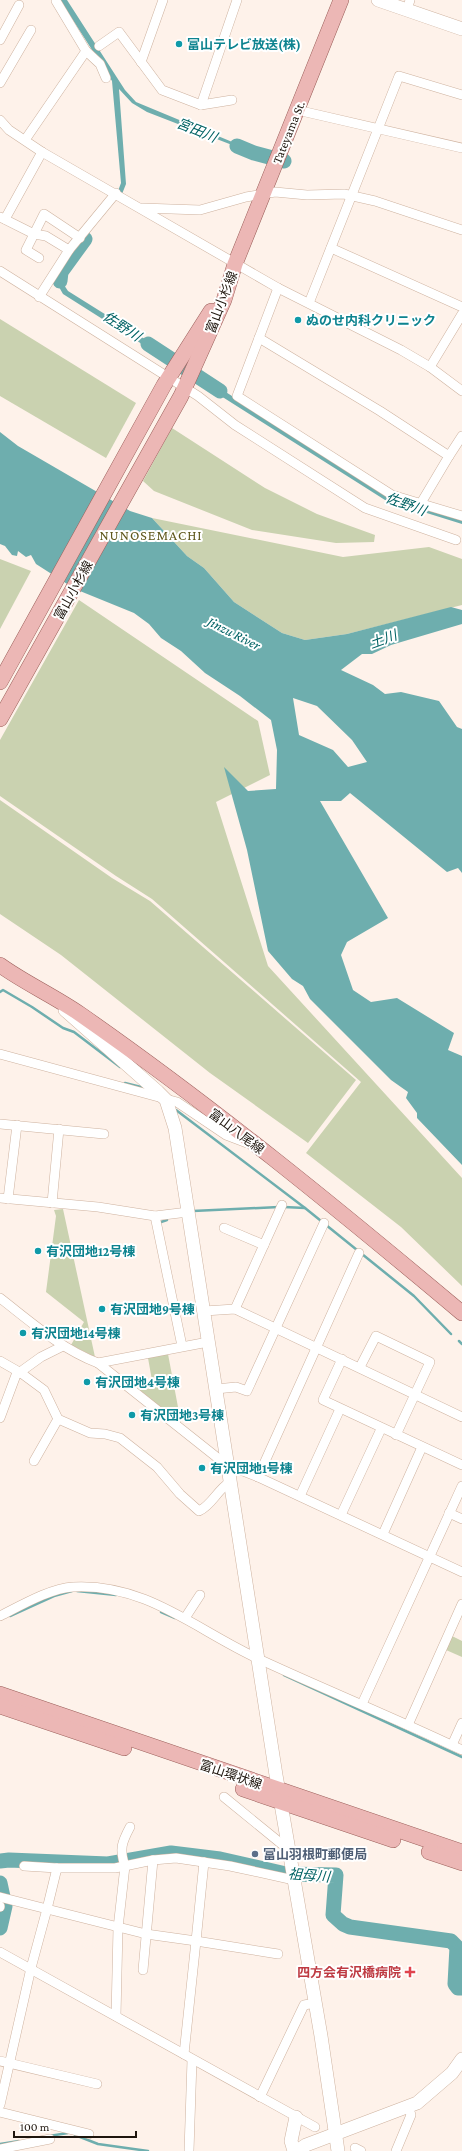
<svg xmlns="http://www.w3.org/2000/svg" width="462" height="2151" viewBox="0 0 462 2151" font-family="'Crimson Pro','Noto Sans JP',serif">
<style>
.green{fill:#cad2b0}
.water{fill:#6eaeae;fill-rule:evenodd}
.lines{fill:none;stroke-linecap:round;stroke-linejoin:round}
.stream{stroke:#6eaeae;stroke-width:2.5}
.river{stroke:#6eaeae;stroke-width:15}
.street-casing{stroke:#ceb29f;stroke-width:10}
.secondary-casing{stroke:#ceb29f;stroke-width:14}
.primary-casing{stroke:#9b5f5a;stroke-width:16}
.street{stroke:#fff;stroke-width:9}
.secondary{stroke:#fff;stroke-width:13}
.primary{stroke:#ecb7b5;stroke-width:15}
.culture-dot{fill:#0f9aa8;stroke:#fff;stroke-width:1.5}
.service-dot{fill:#5c6f8a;stroke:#fff;stroke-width:1.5}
.health-dot{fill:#e0444e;stroke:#fff;stroke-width:1.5}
.labels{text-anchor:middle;stroke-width:4;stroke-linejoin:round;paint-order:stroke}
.culture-label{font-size:13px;font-weight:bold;fill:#0d838f;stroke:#fff;text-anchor:start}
.street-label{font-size:13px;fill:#1e150d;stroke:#fff}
.service-label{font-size:13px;font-weight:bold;fill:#4e5e75;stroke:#fff;text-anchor:start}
.health-label{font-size:13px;font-weight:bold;fill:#be3a42;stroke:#fff;text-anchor:end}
.water-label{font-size:14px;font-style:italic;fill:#016264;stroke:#fff}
.neighbourhood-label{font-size:14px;letter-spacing:1px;fill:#5f581c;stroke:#fff}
</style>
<rect width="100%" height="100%" fill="#fef2ea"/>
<g class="green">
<polygon points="0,319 136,403 106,458 0,396"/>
<polygon points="172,428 265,488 317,514 375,535 374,542 336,543 252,530 154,491 143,481"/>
<polygon points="152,518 343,557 429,547 462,559 462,605 347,634 305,640 282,633 234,602 204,568 187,556"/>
<polygon points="0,559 31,571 0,629"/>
<polygon points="79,600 258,721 270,775 216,802 268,966 462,1178 462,1286 401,1227 306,1153 361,1082 152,899 116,876 0,796 0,740"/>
<polygon points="0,800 112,878 150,901 356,1080 308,1143 210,1073 61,955 0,914"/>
<polygon points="63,1209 95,1357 71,1345 84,1322 46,1292 56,1216 54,1210"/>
<polygon points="168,1354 181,1423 137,1388 153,1386 148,1358"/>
<polygon points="452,1636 462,1641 462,1657 446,1650"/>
</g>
<g class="water">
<polygon points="60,0 67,0 125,90 136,102 254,151 255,150 257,153 254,155 245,150 147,112 132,103 119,89 126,184 122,194 118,191 121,183 112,81"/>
<path d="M64,261L69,263C63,273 60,281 68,291L167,353L164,358L63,294C55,281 57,274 64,261Z"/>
<polygon points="204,378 390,498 462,520 462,524 385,500 202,384"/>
<path d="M0,432L18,446L130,511L152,518L187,556L204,568L234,602L282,633L305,640L347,634L451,607L462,610V624L391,645L372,654H362L341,670L373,685L385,694L401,692L439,701L457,727L462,729V873L458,868L447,872L350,793L341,801H320L388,918L347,942L341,955L353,990L371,1002L397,998L454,1033L448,1050L462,1056V1165L417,1118V1113L406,1098L408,1092L391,1080L310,999L303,986L292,979L268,951L247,850L224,767L248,791L276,789L277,750L271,720L240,696L205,673L181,651L161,638L149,624L134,613L75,589L36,564L31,555L26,557L18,551L17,556L12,555L5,546L0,544ZM293,698L317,706L352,740L367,762L348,767L333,750L299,735Z"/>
</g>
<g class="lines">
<g class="stream">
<polyline points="0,992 3,990 32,1007 63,1028 74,1032 120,1067"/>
<polyline points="125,1083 145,1088"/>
<polyline points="176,1110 305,1208 414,1296 451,1334"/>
<polyline points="284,1207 305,1208"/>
<polyline points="193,1211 279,1207"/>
<polyline points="161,1222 167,1220"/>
<polyline points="459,1341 462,1344"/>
<polyline points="77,1591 116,1595"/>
<polyline points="161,1612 175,1618"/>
<polyline points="10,1616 54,1596 72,1591"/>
<polyline points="284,1675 462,1757"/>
<polyline points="75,2135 98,2144 148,2151"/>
<polyline points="49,2136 68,2133"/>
<polyline points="0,2144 19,2141"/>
</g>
<g class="river">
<polyline points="237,146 254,153 284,161"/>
<polyline points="60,281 61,272 85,239"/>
<polyline points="148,344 220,391"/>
<polyline points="0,1861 9,1860 108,1864 171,1853 220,1859 286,1874 336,1875 333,1915 343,1924 350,1927 451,1941 457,1947 455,1984 458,1988 462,1988"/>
<polyline points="0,1883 5,1906 0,1928"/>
</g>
<g class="street-casing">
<g id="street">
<polyline points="407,10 410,0"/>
<polyline points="0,40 19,5"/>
<polyline points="99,46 119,32 162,90 201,105 237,0"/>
<polyline points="86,51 100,64 106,78"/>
<polyline points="141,62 163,0"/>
<polyline points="0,83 31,30"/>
<polyline points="201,105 232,100"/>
<polyline points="297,110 462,148"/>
<polyline points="0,120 9,130 42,152 278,288 401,350 430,367 462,391"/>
<polyline points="25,140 86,51 56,1"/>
<polyline points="142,208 200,210 246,197 275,192 307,195 344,194 375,201 462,230"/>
<polyline points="0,217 34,234 46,236 69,250"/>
<polyline points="5,219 42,152"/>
<polyline points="331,248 462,307"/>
<polyline points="39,258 26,250 44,214 80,238"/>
<polyline points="0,271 198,396 235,425 365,508 456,540"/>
<polyline points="278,288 237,396 392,495 462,516"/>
<polyline points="39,297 69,250 116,193"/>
<polyline points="309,303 399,76 462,95"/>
<polyline points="259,338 380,411 449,456 462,436"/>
<polyline points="430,367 462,314"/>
<polyline points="421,503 449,456"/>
<polyline points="0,1054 177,1102 226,1135 247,1143"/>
<polyline points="0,1124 104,1134"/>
<polyline points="0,1198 98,1207 155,1216 188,1212"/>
<polyline points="8,1199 17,1125"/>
<polyline points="52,1203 59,1129"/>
<polyline points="155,1216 182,1346"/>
<polyline points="224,1228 264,1245"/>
<path d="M0,1298C31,1322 61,1349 98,1363L229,1467L238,1469L258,1477L462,1572"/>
<polyline points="235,1309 282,1205"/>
<polyline points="204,1311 235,1309 462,1417"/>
<polyline points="342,1359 323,1400 462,1465"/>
<path d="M0,1361L21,1373L44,1390L58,1419L90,1433L105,1434L120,1438L157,1467L180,1494L199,1511C212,1505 217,1490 230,1482"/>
<polyline points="98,1363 208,1342"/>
<polyline points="360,1367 376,1336 430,1362 396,1435"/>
<polyline points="216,1389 236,1387 247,1391 324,1223"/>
<polyline points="0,1418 16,1375 41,1357 63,1346"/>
<polyline points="34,1461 58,1419"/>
<polyline points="258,1477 359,1253"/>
<polyline points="300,1496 340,1409"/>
<polyline points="449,1513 462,1519"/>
<polyline points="341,1515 381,1429"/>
<polyline points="383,1534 422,1447"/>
<path d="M0,1616C20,1606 51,1588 73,1587C147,1583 197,1631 261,1660C328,1691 395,1718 462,1750"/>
<polyline points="185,1618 200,1595"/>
<polyline points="362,1704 462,1486"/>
<polyline points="408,1725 462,1604"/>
<polyline points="452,1745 462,1723"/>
<polyline points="224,1797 289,1850"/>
<polyline points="204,1862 196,1941 278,1954"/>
<polyline points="57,1868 115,1868 153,1860 176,1858 230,1866 294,1880"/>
<polyline points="0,1897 47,1909 57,1868 24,1866"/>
<polyline points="0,1906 0,1907"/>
<polyline points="0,1952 315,2127"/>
<polyline points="143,1970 153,1860"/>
<path d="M116,2016L118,1928L125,1866C119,1849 122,1842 130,1827"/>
<polyline points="0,2061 97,2084"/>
<polyline points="260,2097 304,2005 315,2003"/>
<polyline points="0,2105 31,1968 47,1909 146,1934 196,1941 184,2054"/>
<polyline points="0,2112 89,2134"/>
<polyline points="355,2148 361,2151"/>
<polyline points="0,2149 50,2139"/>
<polyline points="189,2151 192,2060"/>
<polyline points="396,2151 411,2115 408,2106"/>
</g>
</g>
<g class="secondary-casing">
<g id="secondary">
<polyline points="378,0 462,29"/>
<polyline points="65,1010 158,1092 166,1100 175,1128 276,1775 321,2036 338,2151"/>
<polyline points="294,2151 291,2141 296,2117"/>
<polyline points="297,2151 306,2145 417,2103 452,2073 462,2059"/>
</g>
</g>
<g class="primary-casing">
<g id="primary">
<polyline points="0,682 164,385 211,311"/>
<polyline points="0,719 181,396 224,300 235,264 341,0"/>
<path d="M0,965C25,983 54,996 80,1014C212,1106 338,1209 462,1313"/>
<polyline points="0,1694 462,1852"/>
<polyline points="0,1706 124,1748"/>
<polyline points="243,1789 393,1840"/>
<polyline points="429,1852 462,1863"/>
</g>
</g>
<use href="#street" class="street"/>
<use href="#secondary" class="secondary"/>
<use href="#primary" class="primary"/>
</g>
<g class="culture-dot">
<circle cx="179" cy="44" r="4"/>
<circle cx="298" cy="320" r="4"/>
<circle cx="38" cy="1251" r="4"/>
<circle cx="102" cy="1309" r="4"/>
<circle cx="23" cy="1333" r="4"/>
<circle cx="87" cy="1382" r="4"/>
<circle cx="132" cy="1415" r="4"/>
<circle cx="202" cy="1468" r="4"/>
</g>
<circle class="service-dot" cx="255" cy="1854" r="4"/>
<path class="health-dot" d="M408 1966h4v4h4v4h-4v4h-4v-4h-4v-4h4z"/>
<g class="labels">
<g class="culture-label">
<text x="187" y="49">富山テレビ放送(株)</text>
<text x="306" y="325">ぬのせ内科クリニック</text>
<text x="46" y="1256">有沢団地12号棟</text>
<text x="110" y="1314">有沢団地9号棟</text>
<text x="31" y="1338">有沢団地14号棟</text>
<text x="95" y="1387">有沢団地4号棟</text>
<text x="140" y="1420">有沢団地3号棟</text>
<text x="210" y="1473">有沢団地1号棟</text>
</g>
<g class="street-label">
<text transform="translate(288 132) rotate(-68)" y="5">Tateyama St.</text>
<text transform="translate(221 302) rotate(-69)" y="5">富山小杉線</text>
<text transform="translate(73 590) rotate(-61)" y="5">富山小杉線</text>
<text transform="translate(237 1131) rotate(37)" y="5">富山八尾線</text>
<text transform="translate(231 1774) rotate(19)" y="5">富山環状線</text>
</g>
<g class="service-label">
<text x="263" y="1859">富山羽根町郵便局</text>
</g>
<g class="health-label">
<text x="401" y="1977">四方会有沢橋病院</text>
</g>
<g class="water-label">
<text transform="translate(197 130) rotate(22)" y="5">宮田川</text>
<text transform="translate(122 326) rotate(33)" y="5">佐野川</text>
<text transform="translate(406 504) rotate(20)" y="5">佐野川</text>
<text transform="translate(234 633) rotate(27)" y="5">Jinzu River</text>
<text transform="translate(383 639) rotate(-20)" y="5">土川</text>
<text transform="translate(309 1875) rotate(5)" y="5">祖母川</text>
</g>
<g class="neighbourhood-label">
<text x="151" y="540">NUNOSEMACHI</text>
</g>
</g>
<path d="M14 2131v6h122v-6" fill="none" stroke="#1e150d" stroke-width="2"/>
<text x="20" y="2131" font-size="12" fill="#1e150d" stroke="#ffffff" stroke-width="3" paint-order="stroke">100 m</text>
</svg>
